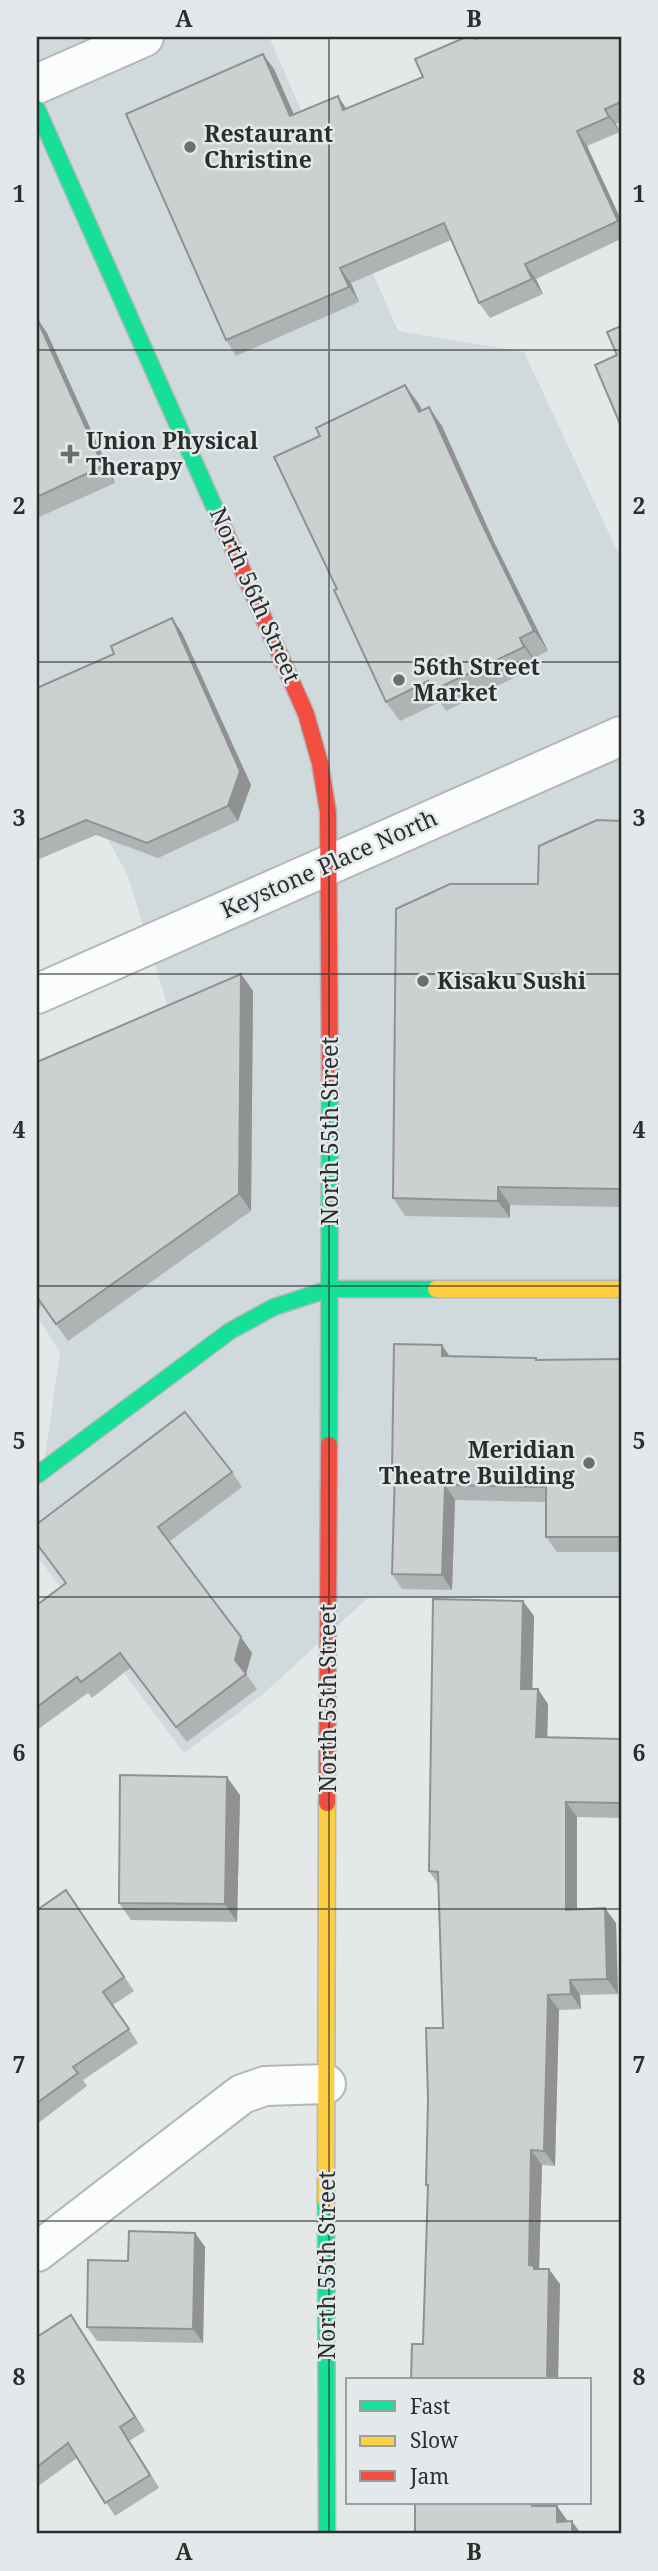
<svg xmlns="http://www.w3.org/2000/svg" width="658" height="2571" viewBox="0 0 658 2571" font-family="'Noto Serif',serif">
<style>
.built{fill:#d0d9db}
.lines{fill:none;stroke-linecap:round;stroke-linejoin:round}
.street-casing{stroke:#b4b7b8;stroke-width:42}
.fast-casing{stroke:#b4b7b8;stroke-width:19}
.slow-casing{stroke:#b4b7b8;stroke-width:19}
.jam-casing{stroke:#b4b7b8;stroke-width:19}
.street{stroke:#fbfcfc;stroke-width:38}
.fast{stroke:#16e098;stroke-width:16}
.slow{stroke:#ffcf43;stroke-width:16}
.jam{stroke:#f24e42;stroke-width:16}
.wall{fill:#b0b3b4}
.shaded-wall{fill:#909292}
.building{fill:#cdd0d1;stroke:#909292;stroke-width:2}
.grid{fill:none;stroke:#2c2e2e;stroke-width:2;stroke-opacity:0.55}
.poi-dot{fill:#6c6f6f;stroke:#e3e9ea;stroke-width:2.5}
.labels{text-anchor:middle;stroke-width:5;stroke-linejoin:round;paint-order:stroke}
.poi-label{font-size:23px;font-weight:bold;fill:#2c2e2e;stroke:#e3e9ea;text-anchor:start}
.street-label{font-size:23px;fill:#2c2e2e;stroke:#e3e9ea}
.neatline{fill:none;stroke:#2c2e2e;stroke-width:2.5}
.grid-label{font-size:23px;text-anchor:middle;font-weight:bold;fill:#2c2e2e}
</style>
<rect width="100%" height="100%" fill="#e4e8e9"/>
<polygon class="built" points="37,37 269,37 398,331 524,352 621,559 621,1597 369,1597 261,1696 184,1753 37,1556 37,1513 60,1352 37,1316 37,1071 168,1007 128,876 110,843 37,674"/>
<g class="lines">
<g class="street-casing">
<g id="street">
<polyline points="37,84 144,37"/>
<polyline points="37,994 621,736"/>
<polyline points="37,2252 242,2094 265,2086 326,2084"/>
</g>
</g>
<g class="fast-casing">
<g id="fast">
<polyline points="37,109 221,522"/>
<polyline points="329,1445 330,1080"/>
<polyline points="37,1475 230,1331 274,1307 329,1289 436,1289"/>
<polyline points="326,2201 327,2534"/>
</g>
</g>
<g class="slow-casing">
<g id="slow">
<polyline points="436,1289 621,1289"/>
<polyline points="326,2201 327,1803"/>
</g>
</g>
<g class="jam-casing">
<g id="jam">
<polyline points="221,522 306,714 320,763 328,812 330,1080"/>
<polyline points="327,1803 329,1445"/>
</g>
</g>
<use href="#street" class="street"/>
<use href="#fast" class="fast"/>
<use href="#slow" class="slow"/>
<use href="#jam" class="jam"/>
</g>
<g class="wall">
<polygon points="466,37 476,37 477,38 621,37 621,121 616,124 620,132 587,146 621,220 621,239 536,279 543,294 490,318 479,303 451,240 351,283 359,302 236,356 226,340 274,69 294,115 347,108 423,77"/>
<polygon points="37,318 47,333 115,483 37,518"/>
<polygon points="405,385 422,410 442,426 494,542 548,651 534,658 538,666 446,711 440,702 400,721 386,702 320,436"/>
<polygon points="172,618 182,633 251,785 238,821 158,858 96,835 37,860 37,688 114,654"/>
<polygon points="621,821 621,1207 510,1205 510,1218 405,1216 393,1198 538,884"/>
<polygon points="241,974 253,991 251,1211 68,1341 42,1305 37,1309 37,1062"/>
<polygon points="442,1345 450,1357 536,1358 537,1360 621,1359 621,1552 557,1552 546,1537 546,1502 455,1500 452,1590 402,1589 392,1574 395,1476 392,1472"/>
<polygon points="232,1472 242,1487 169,1542 252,1653 246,1674 257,1689 187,1742 130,1668 92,1698 88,1693 37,1730 37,1605 66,1583 37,1545 37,1524"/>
<polygon points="534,1616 532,1689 548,1704 547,1737 621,1739 621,1818 577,1817 577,1909 616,1923 618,1994 580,1995 581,2009 559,2010 555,2166 542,2165 539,2269 560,2284 558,2380 411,2380 423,2344 428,2188 426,2185 443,2028 438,1884 429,1871"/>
<polygon points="240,1795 237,1922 131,1920 119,1903"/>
<polygon points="66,1890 134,1991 113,2005 138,2043 83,2080 87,2086 37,2124 37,1910"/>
<polygon points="195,2233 205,2247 203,2343 97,2341 87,2327 128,2261"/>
<polygon points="71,2315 145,2431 129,2441 159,2488 115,2516 77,2458 37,2487 37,2337"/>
</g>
<g class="shaded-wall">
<polygon points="263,54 274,69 301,131 290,116"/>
<polygon points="338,96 348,111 343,110"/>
<polygon points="605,109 616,124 620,132 609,117"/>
<polygon points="577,131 587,146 621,220 621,225 618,221"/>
<polygon points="525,264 536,279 543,294 532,279"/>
<polygon points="340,268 351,283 359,302 349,287"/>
<polygon points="37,318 47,333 115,483 103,466"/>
<polygon points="405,385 419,404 432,431 419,412"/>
<polygon points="429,407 442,426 494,542 548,651 534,631 481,522"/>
<polygon points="172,618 182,633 251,785 238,821 228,806"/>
<polygon points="520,638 534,658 538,666 524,647"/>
<polygon points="241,974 253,991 251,1211 239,1194"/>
<polygon points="498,1187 510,1205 510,1218 498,1201"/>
<polygon points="442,1345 452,1360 442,1356"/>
<polygon points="445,1485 455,1500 452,1590 442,1575"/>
<polygon points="523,1601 534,1616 532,1704 521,1689"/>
<polygon points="241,1637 252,1653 246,1674 235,1660"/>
<polygon points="538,1689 548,1704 547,1752 536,1737"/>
<polygon points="227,1777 240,1795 237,1922 225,1904"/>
<polygon points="566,1802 577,1817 577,1924 566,1910"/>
<polygon points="605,1908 616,1923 618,1994 607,1979"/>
<polygon points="570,1980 580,1995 581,2009 571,1994"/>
<polygon points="548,1995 559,2010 555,2166 544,2151"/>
<polygon points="531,2150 542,2165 539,2273 529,2265"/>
<polygon points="195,2233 205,2247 203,2343 193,2329"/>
<polygon points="549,2269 560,2284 558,2380 547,2380"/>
<polygon points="71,2315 80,2329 145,2431 135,2417"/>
<polygon points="120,2427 129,2441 159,2488 150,2475"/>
<polygon points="557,2506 567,2520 567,2534 557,2522"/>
<polygon points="572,2521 581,2534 572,2534"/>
</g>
<g class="building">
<polygon points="466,37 475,37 476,39 480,37 621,37 621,102 605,109 609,117 577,131 618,221 525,264 532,279 479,303 444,223 340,268 349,287 226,340 126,114 263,54 290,116 338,96 343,110 423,77 415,59"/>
<polygon points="37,319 103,466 37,497"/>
<polygon points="621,326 621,426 595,365 617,355 607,332"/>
<polygon points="405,385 419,412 429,407 481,522 534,631 520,638 524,647 432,691 428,681 386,702 334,590 337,589 274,457 320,436 316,428"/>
<polygon points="172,618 240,771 228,806 147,843 86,820 37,841 37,688 114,654 111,646"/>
<polygon points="597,820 621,821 621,1189 498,1187 498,1201 393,1198 396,909 450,884 538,884 539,846"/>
<polygon points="241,974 239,1194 56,1324 37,1297 37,1062"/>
<polygon points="394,1344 442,1345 442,1356 536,1358 536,1360 621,1359 621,1537 546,1537 546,1487 445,1485 442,1575 392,1574 395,1472 392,1472"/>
<polygon points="185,1412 232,1472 158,1527 241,1637 235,1660 246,1674 176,1727 120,1653 81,1682 77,1677 37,1707 37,1605 66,1583 37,1544 37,1524"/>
<polygon points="433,1599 523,1601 521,1689 538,1689 536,1737 621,1739 621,1803 566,1802 566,1910 605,1908 607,1979 570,1980 571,1994 548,1995 544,2151 531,2150 529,2265 534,2266 534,2269 549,2269 547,2380 411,2380 412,2344 423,2344 428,2185 426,2185 428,2100 426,2028 443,2028 438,1872 429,1871"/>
<polygon points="120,1775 227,1777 225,1904 119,1903"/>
<polygon points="66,1890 124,1977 103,1992 129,2029 73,2067 78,2073 37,2103 37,1910"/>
<polygon points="129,2231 195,2233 193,2329 87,2327 88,2260 128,2261"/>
<polygon points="71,2315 135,2417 120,2427 150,2475 105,2503 68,2443 37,2467 37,2337"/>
<polygon points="415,2503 532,2503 532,2506 557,2506 557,2522 572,2521 572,2534 415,2534"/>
</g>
<path class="grid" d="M329,37V2534M37,350H621M37,662H621M37,974H621M37,1286H621M37,1597H621M37,1909H621M37,2221H621"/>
<g class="poi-dot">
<circle cx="190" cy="147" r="7"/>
<path d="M66.5 443.5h7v7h7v7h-7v7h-7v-7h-7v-7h7z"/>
<circle cx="399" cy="680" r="7"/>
<circle cx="423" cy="981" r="7"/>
<circle cx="589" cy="1463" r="7"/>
</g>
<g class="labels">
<g class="poi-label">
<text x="204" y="142">Restaurant<tspan x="204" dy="26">Christine</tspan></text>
<text x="86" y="449">Union Physical<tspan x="86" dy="26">Therapy</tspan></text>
<text x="413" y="675">56th Street<tspan x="413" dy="26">Market</tspan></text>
<text x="437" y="989">Kisaku Sushi</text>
<text x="575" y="1458" text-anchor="end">Meridian<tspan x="575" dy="26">Theatre Building</tspan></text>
</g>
<g class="street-label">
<text transform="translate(255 595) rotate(66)" y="8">North 56th Street</text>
<text transform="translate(329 864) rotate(-24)" y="8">Keystone Place North</text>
<text transform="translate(330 1131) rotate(-90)" y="8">North 55th Street</text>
<text transform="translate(328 1698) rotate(-90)" y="8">North 55th Street</text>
<text transform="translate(327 2265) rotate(-90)" y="8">North 55th Street</text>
</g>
</g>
<rect width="658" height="2571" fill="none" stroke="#e3e9ea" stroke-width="77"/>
<rect x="346" y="2378" width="245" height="126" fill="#e3e9ea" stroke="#9a9e9f" stroke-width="2"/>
<rect x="360" y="2401" width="35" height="10" fill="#16e098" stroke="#9a9e9f" stroke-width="2"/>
<text x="410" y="2414" font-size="21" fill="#2c2e2e">Fast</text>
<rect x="360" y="2436" width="35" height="10" fill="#ffcf43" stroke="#9a9e9f" stroke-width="2"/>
<text x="410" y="2448" font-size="21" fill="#2c2e2e">Slow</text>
<rect x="360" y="2471" width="35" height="10" fill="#f24e42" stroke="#9a9e9f" stroke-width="2"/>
<text x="410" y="2484" font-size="21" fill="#2c2e2e">Jam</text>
<rect x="38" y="38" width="582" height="2494" class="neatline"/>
<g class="grid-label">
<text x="184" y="27">A</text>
<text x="474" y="27">B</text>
<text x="19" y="202">1</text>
<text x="639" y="202">1</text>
<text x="19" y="514">2</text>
<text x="639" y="514">2</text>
<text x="19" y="826">3</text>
<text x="639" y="826">3</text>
<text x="19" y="1138">4</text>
<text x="639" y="1138">4</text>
<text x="19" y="1449">5</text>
<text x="639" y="1449">5</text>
<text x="19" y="1761">6</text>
<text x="639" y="1761">6</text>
<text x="19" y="2073">7</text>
<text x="639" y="2073">7</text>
<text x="19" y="2385">8</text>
<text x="639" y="2385">8</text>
<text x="184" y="2560">A</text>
<text x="474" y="2560">B</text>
</g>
</svg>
